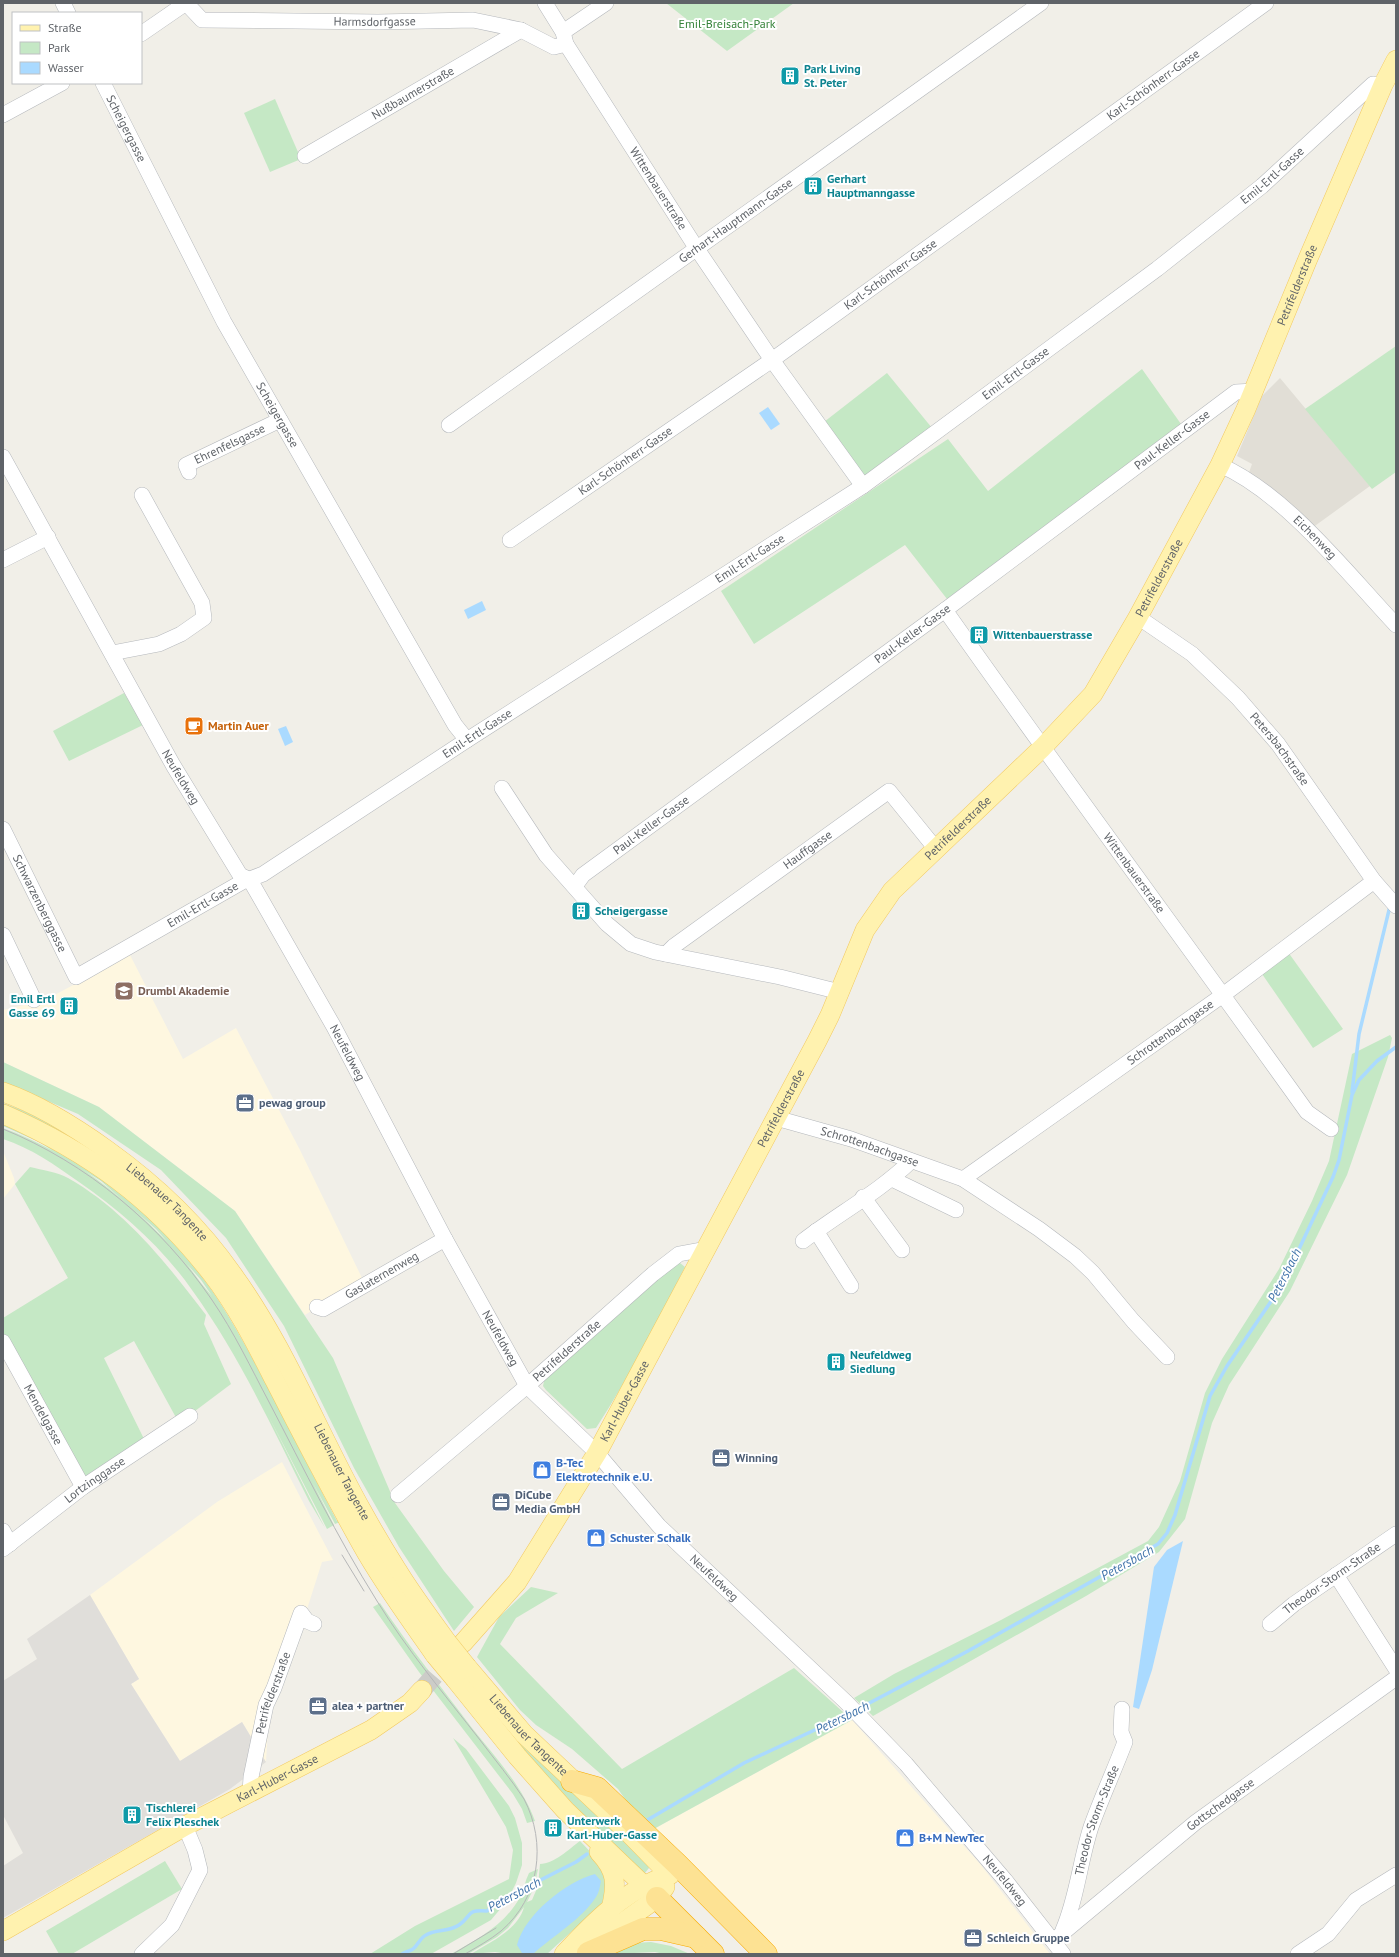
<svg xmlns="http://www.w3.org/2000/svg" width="1399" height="1957" viewBox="0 0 1399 1957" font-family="'PT Sans',sans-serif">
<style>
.commercial{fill:#fef7e0}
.industrial{fill:#e0deda}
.education{fill:#e1ded6}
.green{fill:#c5e8c5}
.water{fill:#aadaff}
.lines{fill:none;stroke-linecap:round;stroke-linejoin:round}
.stream{stroke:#aadaff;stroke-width:3.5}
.major-tunnel{stroke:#ccccc8;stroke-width:19;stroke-dasharray:19 10;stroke-linecap:butt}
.minor-casing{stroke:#b5b8bc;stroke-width:16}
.major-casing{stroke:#f2c960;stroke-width:20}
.highway-casing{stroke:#f9ab00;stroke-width:23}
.minor{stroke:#fff;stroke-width:15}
.major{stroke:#fff2af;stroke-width:19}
.highway{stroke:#fde293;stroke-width:22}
.tram{stroke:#b6b7b8;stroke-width:1}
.major-bridge-casing{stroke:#f2c960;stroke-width:20;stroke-linecap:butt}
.major-bridge{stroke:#fff2af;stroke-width:19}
.labels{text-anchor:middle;stroke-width:4;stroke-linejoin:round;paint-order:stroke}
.street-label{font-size:12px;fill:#5f6368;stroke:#fff}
.park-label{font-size:12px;fill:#348238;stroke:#fff}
.culture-label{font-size:12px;font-weight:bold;fill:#0d838f;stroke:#fff;text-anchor:start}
.food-label{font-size:12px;font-weight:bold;fill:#c56008;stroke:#fff;text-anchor:start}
.education-label{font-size:12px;font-weight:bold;fill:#785e54;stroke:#fff;text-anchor:start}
.service-label{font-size:12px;font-weight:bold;fill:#4e5e75;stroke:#fff;text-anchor:start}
.shop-label{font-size:12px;font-weight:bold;fill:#366cbe;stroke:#fff;text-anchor:start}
.water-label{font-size:13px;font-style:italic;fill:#4174aa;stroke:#fff}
</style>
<rect width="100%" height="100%" fill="#f1efe8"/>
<g class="commercial">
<polygon points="130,955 183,1059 236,1028 300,1150 362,1278 305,1315 235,1211 99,1107 3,1062 3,1010 45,1000"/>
<polygon points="3,1151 14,1178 15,1184 3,1199"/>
<polygon points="282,1462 333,1560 322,1562 294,1650 269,1711 266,1762 242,1722 180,1761 131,1684 139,1679 90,1595 217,1502"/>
<polygon points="852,1720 980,1864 1050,1954 775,1954 652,1830"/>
</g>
<polygon class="industrial" points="90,1595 139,1679 131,1684 180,1761 242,1722 266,1762 230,1789 3,1918 3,1866 23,1853 3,1815 3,1681 37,1659 27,1639"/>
<polygon class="education" points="1280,378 1370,486 1312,528 1247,478 1252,464 1237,456 1262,396"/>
<g class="green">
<polygon points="666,3 794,3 727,51"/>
<polygon points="275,99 301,159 270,172 244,113"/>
<polygon points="1396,346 1396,472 1372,489 1305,409"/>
<polygon points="1142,369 1181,424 947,599 905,545 754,644 721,591 948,439 988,491"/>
<polygon points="887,373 932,428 864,477 824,422"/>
<polygon points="124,693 143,725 69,761 53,731"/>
<polygon points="1288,952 1343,1029 1313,1048 1260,971"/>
<polygon points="1390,1035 1392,1038 1388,1057 1347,1175 1290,1291 1229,1385 1212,1423 1185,1519 1159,1552 1086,1596 873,1716 854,1698 894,1674 1001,1620 1148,1541 1159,1527 1180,1481 1205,1393 1222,1359 1279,1269 1312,1201 1329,1161 1352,1054"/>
<polygon points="3,1062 99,1107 235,1211 333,1358 395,1503 444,1571 474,1607 454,1631 399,1547 354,1468 284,1326 226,1238 161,1170 78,1114 3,1082"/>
<path d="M3,1103C100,1137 186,1213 241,1298C278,1354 304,1416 335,1475C372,1545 414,1610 463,1672C494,1712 527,1747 563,1782C578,1796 593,1810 609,1823C624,1837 641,1849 649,1868L645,1873H643C615,1846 586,1819 560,1790C540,1769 521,1747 502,1725C463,1680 425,1634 393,1584C371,1550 350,1514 332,1478C302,1419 275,1358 240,1302C196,1233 135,1174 63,1136C44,1126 24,1114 3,1107Z"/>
<path d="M3,1123C76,1155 139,1200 190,1262C224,1302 247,1349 272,1395C293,1437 315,1479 337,1521L340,1522L335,1524L313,1483L334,1525L327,1529L267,1413L325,1528L309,1501C273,1429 239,1355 192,1290C162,1247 122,1212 79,1182C55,1165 31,1148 3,1139V1128C70,1152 130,1201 178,1253C190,1267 200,1283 212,1296L201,1280L156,1229L101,1181L39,1142L3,1126Z"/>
<path d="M30,1167C42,1170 58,1172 68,1178C126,1211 167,1264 206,1315L204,1324L231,1384L179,1423L134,1341L104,1358L147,1445L83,1487L3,1342V1318L68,1278L15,1184Z"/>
<path d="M675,1259L685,1267C657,1322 630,1376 596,1428L587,1429L546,1390L543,1386L545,1377Z"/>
<polygon points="531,1587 558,1593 516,1618 500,1644 622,1769 794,1668 852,1720 652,1830 632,1809 618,1789 572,1749 536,1725 520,1710 477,1657 499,1617"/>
<path d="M380,1603C409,1646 441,1687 472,1728C495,1757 522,1785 535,1821L527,1823L522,1809L513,1794L419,1672L373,1607Z"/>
<polygon points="453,1738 466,1749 509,1806 515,1818 522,1843 522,1865 516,1883 507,1901 491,1920 431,1954 370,1954 415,1926 509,1879 513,1850 506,1827"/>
<path d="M580,1841L601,1863L608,1877L604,1902L547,1954H508L495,1952L471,1954C490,1942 518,1930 524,1907L508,1928L497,1937L468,1954H451C478,1939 505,1925 520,1897C524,1889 525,1881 529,1873L538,1869L534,1888L527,1902L532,1900L538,1886L540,1864C554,1864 569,1849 580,1841Z"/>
<polygon points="165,1861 182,1889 72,1954 59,1954 46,1931"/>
<polygon points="651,1942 671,1946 690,1954 664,1954 655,1952 614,1954 634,1943"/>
</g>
<g class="water">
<polygon points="768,407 780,424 771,430 759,413"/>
<polygon points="482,601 486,610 468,619 464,610"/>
<polygon points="286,726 293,742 285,746 278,729"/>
<polygon points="1183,1541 1152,1670 1139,1709 1133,1707 1154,1567 1167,1550"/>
<path d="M595,1874L601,1881C600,1886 599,1893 596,1897C581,1920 554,1935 533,1954L522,1953L517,1945C525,1914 566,1882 595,1874Z"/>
</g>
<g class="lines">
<g class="stream">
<polyline points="1352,1092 1359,1034 1390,906"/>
<polyline points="858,1709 968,1651 1158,1544 1167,1533 1175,1515 1210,1396 1227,1366 1274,1297 1299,1249 1333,1177 1339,1160 1352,1095 1359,1080 1377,1061 1396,1047"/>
<polyline points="644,1822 744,1763 851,1713"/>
<path d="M402,1954C405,1952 410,1951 413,1949C418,1945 420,1938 426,1935C436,1929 449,1932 459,1925C472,1916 466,1909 487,1911L499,1901L576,1862L587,1854"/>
</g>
<polyline class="major-tunnel" points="422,1690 453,1654"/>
<g class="minor-casing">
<g id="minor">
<polyline points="63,3 68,13"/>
<path id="s1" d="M186,3L202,20L378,22L473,20L521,30L554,47L566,44"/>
<path id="s2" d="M545,3L563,32L566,44L697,249L772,360L863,486"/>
<polyline points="563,32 606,3"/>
<polyline points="141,34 186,3"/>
<path id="s3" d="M103,83L224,322L455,725L467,740"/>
<polyline points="3,115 62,83"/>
<path id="s4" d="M305,156L521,30"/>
<path id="s5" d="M449,425L1041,3"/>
<path id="s6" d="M3,457L173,765L240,875L250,880L334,1027L445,1239L527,1386L597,1453L659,1526L846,1702L906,1764L1005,1880L1063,1954"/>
<path id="s7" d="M1220,465C1286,494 1347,573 1396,625"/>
<path id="s8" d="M189,472L186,465L280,420"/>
<path id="s9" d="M510,540L772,360L1266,3"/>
<polyline points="3,560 48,537"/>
<path id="s10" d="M945,610C1064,779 1187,944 1307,1112L1331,1129"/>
<path id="s11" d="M1138,617L1192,654L1238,698L1278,744L1374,881L1396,906"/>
<polyline points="112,653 159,644 181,634 204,618 202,603 142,495"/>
<polyline points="502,788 546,855 607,924 631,944 655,952 780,977 840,992"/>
<path id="s12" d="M3,829L76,977L242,882L263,874L467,740L863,486L1157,269L1262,186L1373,84L1383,85"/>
<path id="s13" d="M575,886L583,875L945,610L1236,392L1255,391"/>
<polyline points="3,935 34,1000"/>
<path id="s14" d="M666,954L674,946L889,791L936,849"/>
<path id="s15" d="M776,1118L851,1139L963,1179L1039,1229L1075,1256L1093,1273L1133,1321L1167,1357"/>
<polyline points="892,1179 956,1210"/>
<path id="s16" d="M963,1179L1223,995L1374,881"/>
<polyline points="863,1197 902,1250"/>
<polyline points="816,1231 851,1286"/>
<path d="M803,1241C838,1214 879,1192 911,1161"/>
<path id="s17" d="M317,1307L323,1309L445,1239"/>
<path id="s18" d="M3,1342L83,1487"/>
<path id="s19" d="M398,1495L527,1386L653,1274L679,1254L706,1249"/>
<polyline points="3,1531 10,1544"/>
<path id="s20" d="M3,1549L83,1487L190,1416"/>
<polyline points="1336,1575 1396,1669"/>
<path id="s21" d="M1270,1624L1294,1604L1396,1534"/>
<path id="s22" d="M250,1793L251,1777L266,1705L274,1688L301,1613L307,1621L314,1624"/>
<path id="s23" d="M1063,1930C1077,1898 1080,1861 1091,1827C1101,1799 1114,1771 1125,1742L1121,1732L1122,1709"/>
<path id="s24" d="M1053,1941L1196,1822L1396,1678"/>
<polyline points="142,1954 172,1925 200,1870 195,1850 185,1826"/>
<polyline points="1298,1954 1328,1934 1356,1900 1396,1875"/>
</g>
</g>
<g class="major-casing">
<g id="major">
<path id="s25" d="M3,1092C40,1105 75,1127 107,1150C156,1185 199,1226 233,1275C286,1348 318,1433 362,1511C373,1531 385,1551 397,1570C412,1595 430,1618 447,1642"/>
<path d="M3,1114C89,1152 154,1199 212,1274C238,1308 256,1344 275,1381C303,1436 332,1491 362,1545C383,1583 410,1619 435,1655"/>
<path id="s26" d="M463,1643L517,1582L597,1453L817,1041L830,1015L865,930L892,891L1042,748L1093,694L1138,617L1220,465L1246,409L1307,261L1383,85L1396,60"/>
<path id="s27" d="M467,1667L524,1734L629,1833L670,1875"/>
<polyline points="455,1679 517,1756 565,1810 657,1898"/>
<path d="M599,1852C617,1871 617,1884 611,1909"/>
<path id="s28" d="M3,1931L185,1826L371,1730L410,1703L422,1690"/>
<polyline points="593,1948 608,1933 657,1898 665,1887"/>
<path d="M564,1954C590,1926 620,1895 656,1880"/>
</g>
</g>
<g class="highway-casing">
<g id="highway">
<polyline points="572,1781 597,1788 677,1864 766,1954"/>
<polyline points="657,1898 713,1954"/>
<polyline points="588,1953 643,1929 661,1929 696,1937"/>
</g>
</g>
<use href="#minor" class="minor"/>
<use href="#major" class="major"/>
<use href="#highway" class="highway"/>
<g class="tram">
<path d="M3,1129C87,1163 161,1225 212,1300C234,1332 251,1368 269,1402C304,1469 337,1537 377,1601C407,1650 445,1695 480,1740C495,1760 511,1779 524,1799C547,1843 540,1898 501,1931C490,1940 477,1947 465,1954"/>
<polyline points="342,1555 364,1591"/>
<polyline points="453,1954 496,1928"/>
</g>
<g class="major-bridge-casing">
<g id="major-bridge">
<polyline points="447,1642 467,1667"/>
<polyline points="435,1655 455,1679"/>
</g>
</g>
<use href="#major-bridge" class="major-bridge"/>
</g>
<defs>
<g id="building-square" transform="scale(1)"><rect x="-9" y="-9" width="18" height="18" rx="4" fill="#0f9aa8" stroke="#fff"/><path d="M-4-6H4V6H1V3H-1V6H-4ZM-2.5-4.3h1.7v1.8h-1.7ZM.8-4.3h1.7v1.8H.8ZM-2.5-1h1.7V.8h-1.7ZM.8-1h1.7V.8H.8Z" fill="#fff"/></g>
<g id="cafe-square" transform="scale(1)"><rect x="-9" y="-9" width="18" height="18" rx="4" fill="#e8710a" stroke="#fff"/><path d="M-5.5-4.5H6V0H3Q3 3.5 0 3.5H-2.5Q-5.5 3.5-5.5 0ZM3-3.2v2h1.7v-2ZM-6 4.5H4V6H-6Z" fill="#fff"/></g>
<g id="school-square" transform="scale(1)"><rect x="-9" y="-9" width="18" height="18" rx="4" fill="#8d6e63" stroke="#fff"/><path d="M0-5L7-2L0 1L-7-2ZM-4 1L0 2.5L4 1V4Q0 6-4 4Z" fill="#fff"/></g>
<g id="office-square" transform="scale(1)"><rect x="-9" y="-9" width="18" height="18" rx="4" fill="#5c6f8a" stroke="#fff"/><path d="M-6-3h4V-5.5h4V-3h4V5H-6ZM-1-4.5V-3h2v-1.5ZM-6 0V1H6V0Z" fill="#fff"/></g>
<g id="shop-square" transform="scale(1)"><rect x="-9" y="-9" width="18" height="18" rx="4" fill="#3f7fe0" stroke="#fff"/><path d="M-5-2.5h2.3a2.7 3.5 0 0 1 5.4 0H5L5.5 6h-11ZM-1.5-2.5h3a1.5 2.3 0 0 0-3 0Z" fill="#fff"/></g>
</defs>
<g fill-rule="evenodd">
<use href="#building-square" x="790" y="76"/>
<use href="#building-square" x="813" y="186"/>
<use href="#building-square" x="979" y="635"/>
<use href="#cafe-square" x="194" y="726"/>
<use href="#building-square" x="581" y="911"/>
<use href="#school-square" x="124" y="991"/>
<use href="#building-square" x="69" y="1006"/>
<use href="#office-square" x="245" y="1103"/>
<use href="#building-square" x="836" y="1362"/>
<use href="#office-square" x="721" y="1458"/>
<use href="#shop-square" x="542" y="1470"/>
<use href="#office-square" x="501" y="1502"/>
<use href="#shop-square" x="596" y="1538"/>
<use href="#office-square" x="318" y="1706"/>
<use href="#building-square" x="132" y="1815"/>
<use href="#building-square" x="553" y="1828"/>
<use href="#shop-square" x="905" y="1838"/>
<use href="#office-square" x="973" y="1938"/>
</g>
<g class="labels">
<g class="street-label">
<text dy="4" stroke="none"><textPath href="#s1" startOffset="196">Harmsdorfgasse</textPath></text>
<text dy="4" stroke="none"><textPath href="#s9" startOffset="788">Karl-Schönherr-Gasse</textPath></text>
<text dy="4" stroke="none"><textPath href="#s4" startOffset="125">Nußbaumerstraße</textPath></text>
<text dy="4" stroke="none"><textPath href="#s3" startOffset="51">Scheigergasse</textPath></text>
<text dy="4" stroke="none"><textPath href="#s12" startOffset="1607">Emil-Ertl-Gasse</textPath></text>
<text dy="4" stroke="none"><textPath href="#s2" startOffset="218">Wittenbauerstraße</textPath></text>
<text dy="4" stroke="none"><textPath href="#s5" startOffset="352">Gerhart-Hauptmann-Gasse</textPath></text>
<text dy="4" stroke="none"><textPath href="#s9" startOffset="464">Karl-Schönherr-Gasse</textPath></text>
<text dy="4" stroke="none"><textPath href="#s26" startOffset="1608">Petrifelderstraße</textPath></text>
<text dy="4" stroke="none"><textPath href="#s12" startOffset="1283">Emil-Ertl-Gasse</textPath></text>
<text dy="4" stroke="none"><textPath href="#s3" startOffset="375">Scheigergasse</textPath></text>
<text dy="4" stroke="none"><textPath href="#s13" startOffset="746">Paul-Keller-Gasse</textPath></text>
<text dy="4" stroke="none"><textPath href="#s8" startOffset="56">Ehrenfelsgasse</textPath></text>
<text dy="4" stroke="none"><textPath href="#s9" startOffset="140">Karl-Schönherr-Gasse</textPath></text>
<text dy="4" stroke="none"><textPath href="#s7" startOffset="120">Eichenweg</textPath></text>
<text dy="4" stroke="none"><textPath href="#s12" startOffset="959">Emil-Ertl-Gasse</textPath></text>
<text dy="4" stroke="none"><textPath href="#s26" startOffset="1284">Petrifelderstraße</textPath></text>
<text dy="4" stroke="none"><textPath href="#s13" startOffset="422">Paul-Keller-Gasse</textPath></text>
<text dy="4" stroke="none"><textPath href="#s12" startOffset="635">Emil-Ertl-Gasse</textPath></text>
<text dy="4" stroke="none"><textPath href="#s11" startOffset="195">Petersbachstraße</textPath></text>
<text dy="4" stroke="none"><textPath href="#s6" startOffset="366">Neufeldweg</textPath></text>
<text dy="4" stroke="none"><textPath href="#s13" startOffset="98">Paul-Keller-Gasse</textPath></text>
<text dy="4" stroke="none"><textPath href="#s26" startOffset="960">Petrifelderstraße</textPath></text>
<text dy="4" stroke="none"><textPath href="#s14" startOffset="176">Hauffgasse</textPath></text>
<text dy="4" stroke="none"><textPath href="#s10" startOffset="324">Wittenbauerstraße</textPath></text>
<text dy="4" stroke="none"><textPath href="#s12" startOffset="83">Schwarzenberggasse</textPath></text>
<text dy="4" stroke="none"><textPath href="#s12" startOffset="311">Emil-Ertl-Gasse</textPath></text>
<text dy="4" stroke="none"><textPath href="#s16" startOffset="254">Schrottenbachgasse</textPath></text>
<text dy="4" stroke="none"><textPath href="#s6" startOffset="690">Neufeldweg</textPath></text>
<text dy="4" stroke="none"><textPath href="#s26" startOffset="624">Petrifelderstraße</textPath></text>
<text dy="4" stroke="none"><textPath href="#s15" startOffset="98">Schrottenbachgasse</textPath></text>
<text dy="4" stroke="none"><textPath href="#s25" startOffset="199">Liebenauer Tangente</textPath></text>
<text dy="4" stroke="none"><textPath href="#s17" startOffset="74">Gaslaternenweg</textPath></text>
<text dy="4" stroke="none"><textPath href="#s6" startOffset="1014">Neufeldweg</textPath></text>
<text dy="4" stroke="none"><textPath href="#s19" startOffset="222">Petrifelderstraße</textPath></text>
<text dy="4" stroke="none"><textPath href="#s26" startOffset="292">Karl-Huber-Gasse</textPath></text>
<text dy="4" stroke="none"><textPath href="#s18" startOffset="83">Mendelgasse</textPath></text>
<text dy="4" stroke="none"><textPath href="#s25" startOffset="523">Liebenauer Tangente</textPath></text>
<text dy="4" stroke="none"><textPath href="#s20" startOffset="115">Lortzinggasse</textPath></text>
<text dy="4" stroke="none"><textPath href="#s6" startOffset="1337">Neufeldweg</textPath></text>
<text dy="4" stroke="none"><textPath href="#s21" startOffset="77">Theodor-Storm-Straße</textPath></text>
<text dy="4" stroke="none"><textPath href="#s22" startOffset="103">Petrifelderstraße</textPath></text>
<text dy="4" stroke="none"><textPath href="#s27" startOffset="92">Liebenauer Tangente</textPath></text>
<text dy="4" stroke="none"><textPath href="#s28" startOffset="314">Karl-Huber-Gasse</textPath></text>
<text dy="4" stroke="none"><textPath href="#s24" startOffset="216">Gottschedgasse</textPath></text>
<text dy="4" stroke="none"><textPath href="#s23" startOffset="115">Theodor-Storm-Straße</textPath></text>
<text dy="4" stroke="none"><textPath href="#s6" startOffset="1757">Neufeldweg</textPath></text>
</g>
<g class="park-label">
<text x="727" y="28">Emil-Breisach-Park</text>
</g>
<g class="culture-label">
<text x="804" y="73">Park Living<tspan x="804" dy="14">St. Peter</tspan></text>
<text x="827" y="183">Gerhart<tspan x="827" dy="14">Hauptmanngasse</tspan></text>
<text x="993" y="639">Wittenbauerstrasse</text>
<text x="595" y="915">Scheigergasse</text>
<text x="55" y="1003" text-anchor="end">Emil Ertl<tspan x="55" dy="14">Gasse 69</tspan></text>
<text x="850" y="1359">Neufeldweg<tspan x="850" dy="14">Siedlung</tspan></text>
<text x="146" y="1812">Tischlerei<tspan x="146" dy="14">Felix Pleschek</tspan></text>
<text x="567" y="1825">Unterwerk<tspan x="567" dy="14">Karl-Huber-Gasse</tspan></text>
</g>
<g class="food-label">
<text x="208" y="730">Martin Auer</text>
</g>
<g class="education-label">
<text x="138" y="995">Drumbl Akademie</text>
</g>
<g class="service-label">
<text x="259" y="1107">pewag group</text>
<text x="735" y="1462">Winning</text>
<text x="515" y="1499">DiCube<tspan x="515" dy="14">Media GmbH</tspan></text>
<text x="332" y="1710">alea + partner</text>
<text x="987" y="1942">Schleich Gruppe</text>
</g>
<g class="shop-label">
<text x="556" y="1467">B-Tec<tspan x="556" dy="14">Elektrotechnik e.U.</tspan></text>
<text x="610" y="1542">Schuster Schalk</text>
<text x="919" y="1842">B+M NewTec</text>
</g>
<g class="water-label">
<text transform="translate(1284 1275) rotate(-63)" y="5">Petersbach</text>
<text transform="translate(1127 1562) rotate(-29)" y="5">Petersbach</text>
<text transform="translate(842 1717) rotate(-26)" y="5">Petersbach</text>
<text transform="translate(514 1894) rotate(-28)" y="5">Petersbach</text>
</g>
</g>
<rect width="1399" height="1957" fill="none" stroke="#5f6368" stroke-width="8"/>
<rect x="12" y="12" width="130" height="72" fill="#ffffff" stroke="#bfc1c3"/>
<rect x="20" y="25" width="20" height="6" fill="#fff2af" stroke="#bfc1c3"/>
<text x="48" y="32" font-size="12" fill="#5f6368">Straße</text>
<rect x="20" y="42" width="20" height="12" fill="#c5e8c5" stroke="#bfc1c3"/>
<text x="48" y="52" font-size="12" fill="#5f6368">Park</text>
<rect x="20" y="62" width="20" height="12" fill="#aadaff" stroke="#bfc1c3"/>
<text x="48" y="72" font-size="12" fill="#5f6368">Wasser</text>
</svg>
